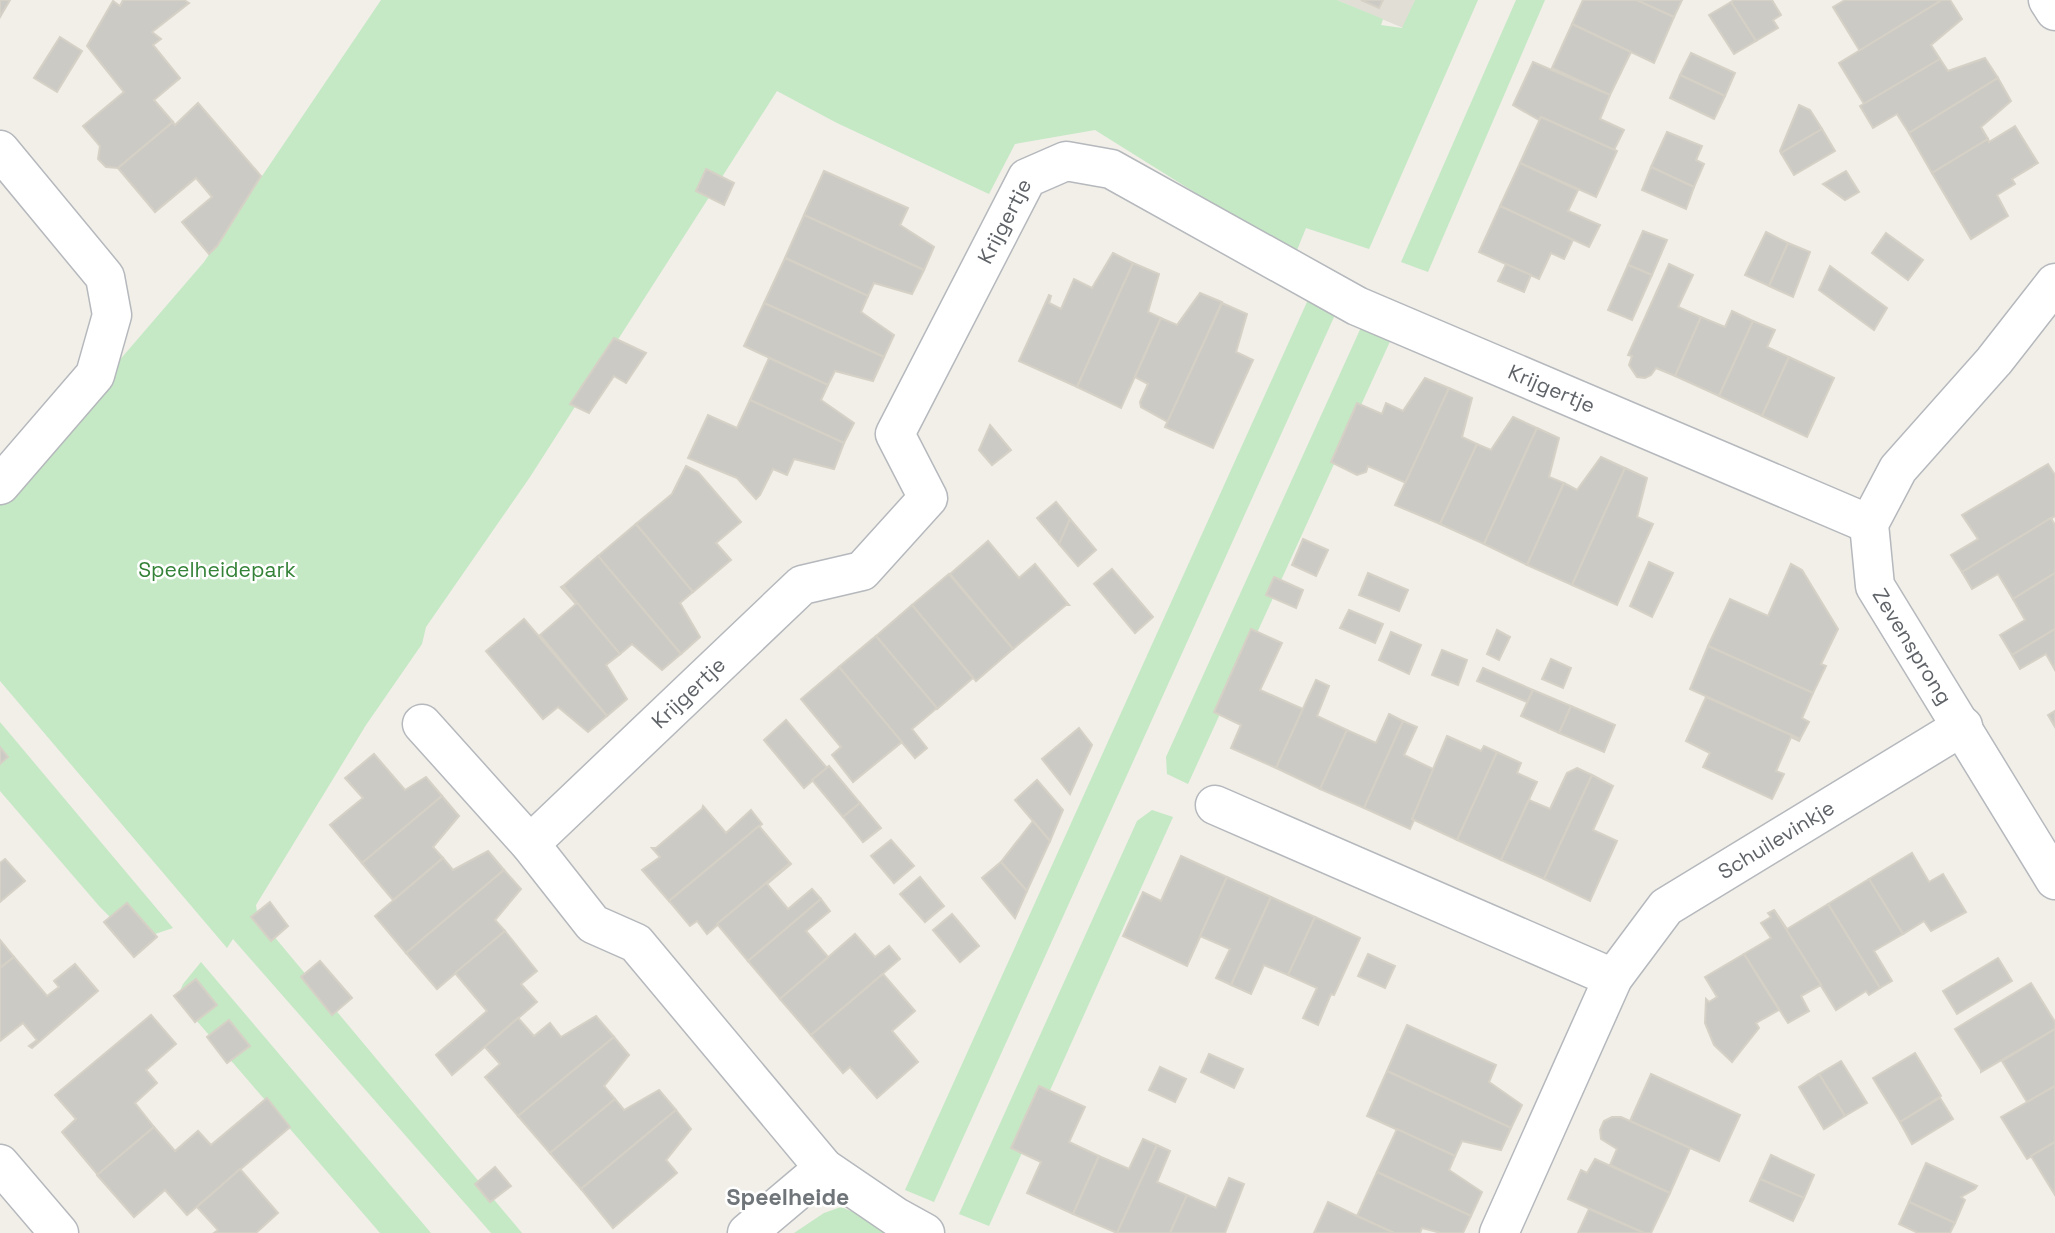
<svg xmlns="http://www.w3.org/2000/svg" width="2055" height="1233" viewBox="0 0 2055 1233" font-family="'Space Grotesk',sans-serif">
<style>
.education{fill:#e1ded6}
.green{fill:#c5e8c5}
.building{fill:#cccac5;stroke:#d6d1c6;stroke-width:2}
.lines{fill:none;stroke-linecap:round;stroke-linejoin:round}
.minor-casing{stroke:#b5b8bc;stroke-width:41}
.minor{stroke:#fff;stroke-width:38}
.labels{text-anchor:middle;stroke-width:5;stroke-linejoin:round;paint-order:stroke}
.street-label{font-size:21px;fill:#5f6368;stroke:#fff}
.park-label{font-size:21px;fill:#348238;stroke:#fff}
.neighbourhood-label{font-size:23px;font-weight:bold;fill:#70757a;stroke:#fff}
</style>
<rect width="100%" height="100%" fill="#f1efe8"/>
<polygon class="education" points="1337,0 1415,0 1403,28"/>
<g class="green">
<polygon points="381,0 1337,0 1383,19 1381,25 1402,28 1415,0 1478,0 1369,249 1306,228 1295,255 1095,130 1015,144 989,194 837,123 777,91 530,477 426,627 422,644 366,725 256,905 257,912 267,928 522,1233 491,1233 233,939 227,948 0,681 0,499 204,262"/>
<polygon points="1516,0 1545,0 1428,272 1401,262"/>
<polygon points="1312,291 1339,306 934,1202 905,1190"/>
<polygon points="1368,312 1398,324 1188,784 1167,774 1166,757"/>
<polygon points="0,722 173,928 146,937 126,933 100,907 0,791"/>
<polygon points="1152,810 1173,817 989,1226 959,1214 1137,821"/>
<polygon points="201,962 431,1233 380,1233 177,998 183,984"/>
<polygon points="841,1207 903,1233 794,1233 824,1213"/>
</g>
<g class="building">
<polygon points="0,0 10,0 0,17"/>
<polygon points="123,0 184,0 189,3 152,32 161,39 153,45 180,78 154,100 173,122 118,168 106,167 98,159 100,146 83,126 124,92 87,46 113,1 120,6"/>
<polygon points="1361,0 1383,0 1379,8"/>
<polygon points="1583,0 1637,0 1674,17 1654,63 1572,24"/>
<polygon points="1637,0 1682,0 1674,17"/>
<polygon points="1734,0 1772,0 1781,15 1773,20 1778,28 1756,41 1731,2"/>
<polygon points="1845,0 1942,0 1860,51 1833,7"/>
<polygon points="1942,0 1950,0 1962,19 1931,45 1940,59 1864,104 1839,63"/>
<polygon points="1731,2 1756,41 1734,54 1709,15"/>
<polygon points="1572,24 1631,52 1610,95 1552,68"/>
<polygon points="60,37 82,51 57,92 34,78"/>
<polygon points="1691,53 1735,73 1725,96 1680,75"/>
<polygon points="1985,58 1998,78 1909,133 1897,114 1873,128 1860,106 1940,59 1948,71"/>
<polygon points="1533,62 1610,95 1600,119 1624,130 1614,150 1541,117 1539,120 1513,105"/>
<polygon points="1680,75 1725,96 1714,119 1670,98"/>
<polygon points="1998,78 2011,101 1981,127 1988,139 1932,173 1909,133"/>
<polygon points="198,103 261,176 217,246 209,254 182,222 212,197 196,178 155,212 118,168 173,122 175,125"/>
<polygon points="1799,105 1810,110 1822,129 1781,153 1780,151"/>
<polygon points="1541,117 1617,151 1596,197 1520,163"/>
<polygon points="2015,126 2038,163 2012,179 2015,184 1997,195 2008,216 1971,239 1932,173 1988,139 1989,142"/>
<polygon points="1822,129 1835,151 1794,175 1781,153"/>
<polygon points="1667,132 1702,146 1696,160 1704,164 1694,187 1651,167"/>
<polygon points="1520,163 1578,190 1568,211 1600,225 1589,247 1500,206"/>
<polygon points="1651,167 1694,187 1686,209 1642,190"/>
<polygon points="706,169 734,183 724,205 696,191"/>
<polygon points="824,171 908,208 900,225 934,247 924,270 804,215"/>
<polygon points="1846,171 1859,192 1845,200 1823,184"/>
<polygon points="1500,206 1573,240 1564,259 1551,253 1539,279 1479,252"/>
<polygon points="804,215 924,270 912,294 874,283 868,296 785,258"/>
<polygon points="1643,231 1667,240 1652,275 1628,265"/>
<polygon points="1766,232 1788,243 1769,286 1745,275"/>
<polygon points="1886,233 1923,260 1908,280 1872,253"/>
<polygon points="1788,243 1810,252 1793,297 1769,286"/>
<polygon points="1113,253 1133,263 1077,387 1019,361 1049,295 1051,296 1049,303 1061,309 1074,279 1092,288"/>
<polygon points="785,258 868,296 861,312 894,335 884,357 764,303"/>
<polygon points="1133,263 1159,274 1148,312 1161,318 1121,408 1077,387"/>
<polygon points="1506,264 1531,275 1524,292 1498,281"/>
<polygon points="1669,264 1693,275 1678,307 1701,317 1675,376 1656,368 1651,375 1645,378 1637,377 1629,365 1632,356 1628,355"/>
<polygon points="1628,265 1652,275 1632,320 1608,310"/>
<polygon points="1830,266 1887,308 1874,330 1819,290"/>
<polygon points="1200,293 1222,302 1168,422 1141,407 1140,402 1148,384 1135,377 1161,318 1177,325"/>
<polygon points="764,303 884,357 873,381 835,371 828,385 744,346"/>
<polygon points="1222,303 1247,314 1236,352 1253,360 1213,448 1165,427"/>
<polygon points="1732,311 1753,321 1719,396 1675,376 1701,317 1725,327"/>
<polygon points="1753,321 1775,330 1767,347 1789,357 1762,416 1719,396"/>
<polygon points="614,338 646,353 626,383 614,376 589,413 570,404"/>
<polygon points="1789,357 1834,378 1807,437 1762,416"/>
<polygon points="769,358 828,385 821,400 854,423 844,443 750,400"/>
<polygon points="1425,378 1449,388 1406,483 1368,466 1366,472 1357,475 1331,462 1357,403 1382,414 1386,403 1403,411"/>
<polygon points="1449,388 1472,398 1462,437 1477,444 1440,524 1395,505"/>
<polygon points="750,400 844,443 834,469 794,459 787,475 773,469 760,495 756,499 737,478 688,458 708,415 737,428"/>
<polygon points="1513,417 1537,428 1484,544 1440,524 1477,444 1491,450"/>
<polygon points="990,425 1011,450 992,465 979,450"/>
<polygon points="1537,428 1559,438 1549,477 1564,483 1527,565 1484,544"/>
<polygon points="1601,457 1625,468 1572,585 1527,565 1564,483 1577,490"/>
<polygon points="2048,464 2055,475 2055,516 1962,572 1951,555 1978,539 1962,515"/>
<polygon points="686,466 698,472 741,522 716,543 731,560 693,592 636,524 672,494"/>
<polygon points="1625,468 1647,478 1637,517 1653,524 1617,605 1572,585"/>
<polygon points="1056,502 1070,519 1059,544 1037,518"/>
<polygon points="2051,518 2055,525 2055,573 2013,599 1998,574 1972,589 1962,572"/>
<polygon points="1070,519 1096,550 1078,566 1059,544"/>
<polygon points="636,524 693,592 680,603 700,637 681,654 598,556"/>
<polygon points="1303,539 1328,550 1316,576 1292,565"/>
<polygon points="988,541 1019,578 1035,564 1069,605 1066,605 1013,649 950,574"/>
<polygon points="598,556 681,654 662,670 632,644 620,654 563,586"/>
<polygon points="1649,562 1673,573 1652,617 1630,606"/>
<polygon points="1791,564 1802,570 1838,629 1821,664 1826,666 1813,693 1708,646 1730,599 1768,616"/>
<polygon points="1112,569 1153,617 1135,633 1094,584"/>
<polygon points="1368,573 1408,590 1399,611 1359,595"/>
<polygon points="2055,573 2055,629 2012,655 2000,635 2025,620 2013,599"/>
<polygon points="949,574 1013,649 976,681 912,605"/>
<polygon points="1274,577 1303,590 1296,608 1266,595"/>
<polygon points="563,586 620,654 606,665 627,699 607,716 540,635 576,604 561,587"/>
<polygon points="912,605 973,678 937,709 876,636"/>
<polygon points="1349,610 1383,624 1375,643 1340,628"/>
<polygon points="524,619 607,716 588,732 558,707 543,719 486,651"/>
<polygon points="1251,629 1282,643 1260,690 1303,709 1276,768 1231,748 1241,725 1214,712"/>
<polygon points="2055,629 2055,670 2046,654 2020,669 2012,655"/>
<polygon points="1497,630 1510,637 1499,660 1487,654"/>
<polygon points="1391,632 1421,645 1409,674 1379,660"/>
<polygon points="876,636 937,708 912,729 927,748 915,758 839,667"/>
<polygon points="1708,646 1813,693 1802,718 1809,722 1800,739 1690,689"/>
<polygon points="1442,650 1467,660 1458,685 1432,675"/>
<polygon points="1551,659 1571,668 1563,688 1542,679"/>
<polygon points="839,667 902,742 853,782 832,755 841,747 801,699"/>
<polygon points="1483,668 1533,690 1527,702 1477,681"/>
<polygon points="1316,680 1329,686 1317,716 1347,730 1320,789 1276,768"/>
<polygon points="1533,690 1571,706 1559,733 1521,716"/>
<polygon points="1706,697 1800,739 1799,741 1791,737 1776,771 1784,774 1772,799 1703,767 1710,753 1686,741"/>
<polygon points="1571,706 1615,725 1604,752 1559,733"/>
<polygon points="2055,711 2055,727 2048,715"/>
<polygon points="1389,714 1403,721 1364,808 1320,789 1347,730 1376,743"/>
<polygon points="786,720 827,768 804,788 764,740"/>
<polygon points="1403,721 1417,727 1404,755 1435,770 1412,819 1414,820 1410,829 1364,808"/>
<polygon points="1079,728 1092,745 1070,794 1042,759"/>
<polygon points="1447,736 1481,751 1484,746 1497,752 1457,840 1412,819"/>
<polygon points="0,747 8,757 0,764"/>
<polygon points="1497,752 1521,763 1517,773 1537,782 1501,860 1457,840"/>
<polygon points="374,754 405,790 426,777 442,796 362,863 330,825 363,798 345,778"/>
<polygon points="829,766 860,803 843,817 812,780"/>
<polygon points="1577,768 1592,775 1544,879 1501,860 1529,800 1550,809 1567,773"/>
<polygon points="1592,775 1613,786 1593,830 1617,841 1590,901 1544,879"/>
<polygon points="1037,780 1063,810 1050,841 1015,800"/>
<polygon points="442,796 459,816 433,847 443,858 393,900 362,863"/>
<polygon points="860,803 881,828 863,842 843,817"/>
<polygon points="703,806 726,833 751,810 762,824 669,901 642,870 660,857 652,848 656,848 702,809"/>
<polygon points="1033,821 1050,841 1027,891 1001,862"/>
<polygon points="759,826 790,863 707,934 697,921 690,926 669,901"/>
<polygon points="891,840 914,866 894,883 871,856"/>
<polygon points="488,851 504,870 406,953 375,916 443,858 453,870"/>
<polygon points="1912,853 1929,882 1943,874 1966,912 1931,931 1924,921 1903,934 1869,879"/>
<polygon points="1181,856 1227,877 1187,966 1123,936 1143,892 1161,901"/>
<polygon points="5,859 25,881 0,902 0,863"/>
<polygon points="1001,862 1027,891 1015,918 982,878"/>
<polygon points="790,863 791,864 767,884 788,909 812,889 821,899 748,961 717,924"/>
<polygon points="504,870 521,889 495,920 505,931 437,989 406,953"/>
<polygon points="920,877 944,906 925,922 900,894"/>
<polygon points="1227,877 1271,897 1231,985 1216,978 1230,949 1200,936"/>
<polygon points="1869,879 1903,934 1874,951 1892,981 1880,988 1828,904"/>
<polygon points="1271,897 1315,917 1288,975 1264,965 1251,994 1231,985"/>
<polygon points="821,899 830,911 806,931 828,957 780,999 748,961"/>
<polygon points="270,902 288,926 271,941 251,917"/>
<polygon points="127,903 157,937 134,957 104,922"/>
<polygon points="1828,904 1880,988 1869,995 1866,991 1836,1010 1774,910 1787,929"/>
<polygon points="1774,910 1821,985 1801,996 1809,1011 1788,1023 1744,954 1771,938 1761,923 1771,917 1768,913"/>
<polygon points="952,914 979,946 960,962 933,930"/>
<polygon points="1315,917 1360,938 1334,995 1331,994 1318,1025 1303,1018 1317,988 1288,975"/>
<polygon points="505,931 537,971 521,984 537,1002 452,1075 436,1055 487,1011 455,973"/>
<polygon points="855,934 875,957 889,946 900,959 811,1035 780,999"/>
<polygon points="0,940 14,957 0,968"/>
<polygon points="1368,954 1395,966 1385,988 1358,976"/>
<polygon points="1744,954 1779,1010 1756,1023 1759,1028 1732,1062 1714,1045 1705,1023 1706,999 1709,1002 1717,997 1705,977"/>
<polygon points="14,957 47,996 59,987 54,981 75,964 98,991 32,1048 29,1046 37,1040 23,1023 0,1041 0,968"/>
<polygon points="1998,958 2012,981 1957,1014 1943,991"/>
<polygon points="320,961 352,998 332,1015 301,977"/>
<polygon points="883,974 915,1011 892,1031 918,1062 877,1098 850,1067 843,1073 811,1035"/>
<polygon points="196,979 217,1005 195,1022 174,996"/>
<polygon points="2031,983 2055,1022 2055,1029 1981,1072 1981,1070 1955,1029"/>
<polygon points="151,1015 176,1044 146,1070 157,1083 135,1103 154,1127 98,1175 62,1132 76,1119 55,1095"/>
<polygon points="596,1016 614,1037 518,1116 485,1077 500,1064 485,1047 518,1018 534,1036 550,1023 561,1037"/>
<polygon points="229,1020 250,1046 227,1063 207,1037"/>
<polygon points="1407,1025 1496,1065 1489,1082 1522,1105 1511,1128 1387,1071"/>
<polygon points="2055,1029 2055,1086 2027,1102 2002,1061"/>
<polygon points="614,1037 629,1055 604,1086 615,1099 550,1153 518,1116"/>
<polygon points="1915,1053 1941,1096 1900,1122 1873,1078"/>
<polygon points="1209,1054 1243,1069 1234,1088 1201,1072"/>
<polygon points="1841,1061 1867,1103 1845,1116 1819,1074"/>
<polygon points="1160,1067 1186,1079 1175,1102 1149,1090"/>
<polygon points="1387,1071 1511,1128 1501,1150 1462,1141 1455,1156 1367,1116"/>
<polygon points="1651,1074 1740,1115 1719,1161 1630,1121"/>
<polygon points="1819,1074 1845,1116 1824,1129 1799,1087"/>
<polygon points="1039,1086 1085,1107 1069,1142 1099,1156 1073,1214 1027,1193 1041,1162 1011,1148"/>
<polygon points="2055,1086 2055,1142 2027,1159 2001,1117"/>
<polygon points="659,1090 676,1110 581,1189 550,1153 615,1099 624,1110"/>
<polygon points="267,1098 290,1127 187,1215 165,1190 134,1217 97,1175 154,1127 175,1151 198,1131 211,1145"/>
<polygon points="1940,1098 1953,1119 1912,1144 1900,1122"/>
<polygon points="676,1110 691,1129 666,1160 677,1173 613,1228 581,1189"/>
<polygon points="1612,1117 1621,1117 1690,1148 1670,1193 1610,1165 1617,1149 1601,1139 1600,1130 1604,1121"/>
<polygon points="1397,1129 1455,1156 1449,1170 1482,1192 1471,1216 1377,1172"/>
<polygon points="1143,1139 1157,1145 1117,1233 1073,1214 1099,1156 1129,1169"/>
<polygon points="2055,1142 2055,1195 2031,1156"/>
<polygon points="1157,1145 1170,1151 1157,1182 1187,1195 1170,1233 1117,1233"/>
<polygon points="1771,1155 1814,1175 1804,1198 1760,1179"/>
<polygon points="1595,1159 1670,1193 1651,1233 1644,1233 1568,1199 1581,1170 1587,1173"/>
<polygon points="1926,1163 1977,1186 1975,1189 1961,1197 1965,1200 1955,1223 1909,1202"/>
<polygon points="495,1167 511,1186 490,1202 475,1184"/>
<polygon points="240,1169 278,1213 256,1233 214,1233 218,1230 197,1207"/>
<polygon points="1377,1172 1471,1216 1463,1233 1441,1233 1422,1228 1420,1233 1394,1233 1357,1216"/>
<polygon points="1229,1178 1244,1184 1225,1233 1170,1233 1187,1195 1216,1208"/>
<polygon points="1760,1179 1804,1198 1793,1221 1750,1201"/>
<polygon points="1328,1202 1357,1216 1394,1233 1314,1233"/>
<polygon points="1909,1202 1955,1223 1950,1233 1918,1233 1899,1224"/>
<polygon points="1589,1209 1644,1233 1578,1233"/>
</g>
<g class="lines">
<g class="minor-casing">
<g id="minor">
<polyline points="2048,0 2055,11"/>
<polyline points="0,150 105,277 112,315 95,375 0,485"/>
<path id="s1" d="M2055,283L1994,361L1898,469L1869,524L1875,586L2055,880"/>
<polyline points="422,724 530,844 593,924 636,943 824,1168 896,1217 925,1233"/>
<polyline points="1215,805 1613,978"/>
<path id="s2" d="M530,844L802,585L862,571L928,498L895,434L1027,178L1066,161L1111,169L1357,306L1869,524"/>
<polyline points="0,1164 59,1233"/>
<polyline points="747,1233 824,1168"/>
<path id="s3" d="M1499,1233L1613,978L1666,907L1963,726"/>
</g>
</g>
<use href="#minor" class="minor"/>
</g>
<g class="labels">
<g class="street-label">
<text dy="7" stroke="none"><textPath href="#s2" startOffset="847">Krijgertje</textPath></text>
<text dy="7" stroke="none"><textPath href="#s2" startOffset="1477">Krijgertje</textPath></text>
<text dy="7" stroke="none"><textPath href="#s1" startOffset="439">Zevensprong</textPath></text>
<text dy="7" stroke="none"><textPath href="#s2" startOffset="219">Krijgertje</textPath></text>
<text dy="7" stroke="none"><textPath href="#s3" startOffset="497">Schuilevinkje</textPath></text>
</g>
<g class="park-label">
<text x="217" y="577">Speelheidepark</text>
</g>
<g class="neighbourhood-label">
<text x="788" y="1205">Speelheide</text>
</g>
</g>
</svg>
